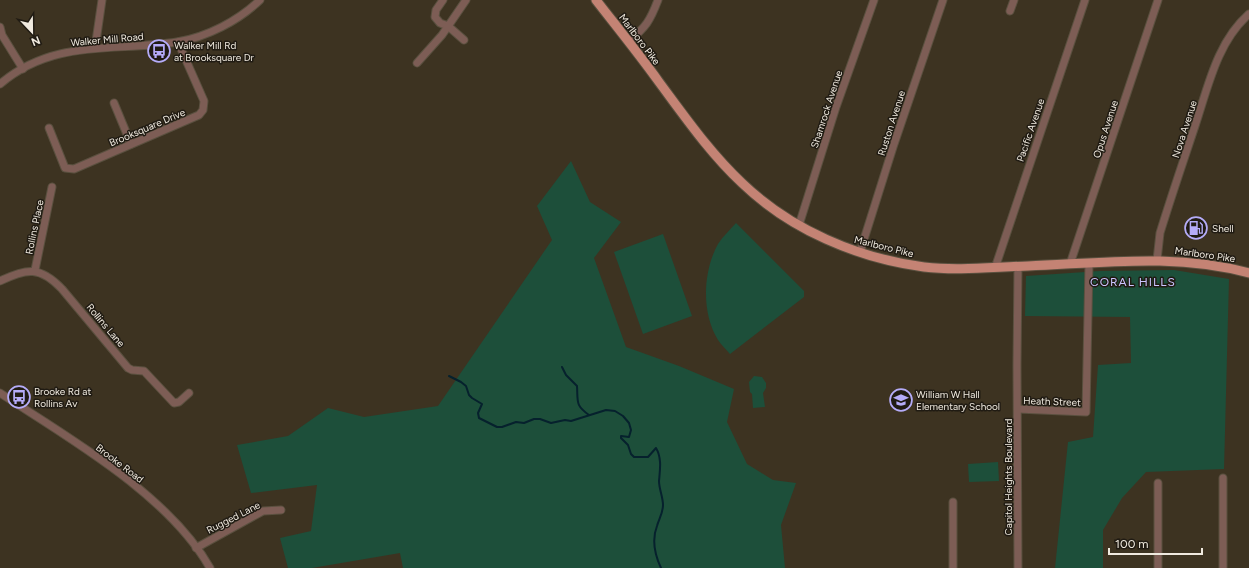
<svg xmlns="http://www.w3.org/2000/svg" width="1249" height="568" viewBox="0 0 1249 568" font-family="Figtree,sans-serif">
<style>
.green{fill:#1d4f3a}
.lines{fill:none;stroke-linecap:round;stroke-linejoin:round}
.stream{stroke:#06212d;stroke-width:2}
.minor-casing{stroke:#5a503f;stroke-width:9}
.major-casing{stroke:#5a503f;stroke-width:11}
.minor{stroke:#7d5d55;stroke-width:7}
.major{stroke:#c48374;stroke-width:9}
.labels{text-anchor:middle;stroke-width:3;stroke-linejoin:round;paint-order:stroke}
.street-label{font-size:10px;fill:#f0eadf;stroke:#201b13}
.poi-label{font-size:10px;fill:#f0eadf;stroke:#201b13;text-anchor:start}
.quarter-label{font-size:12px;letter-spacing:1px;fill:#cbc5ff;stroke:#201b13}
</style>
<rect width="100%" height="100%" fill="#3d3321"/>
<g class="green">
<polygon points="571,161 590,202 621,222 594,258 626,347 679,366 734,389 727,422 747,464 773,480 796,483 781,525 785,568 403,568 400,553 312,568 288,568 280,538 311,531 317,485 251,493 237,445 288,436 328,408 364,417 438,406 552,240 537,206"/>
<path d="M736,223L804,291V297L730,354C726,349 721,345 718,340C701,313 703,271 718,244C723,236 730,230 736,223Z"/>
<polygon points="663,234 692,316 643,334 614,252"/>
<polygon points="1174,270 1229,279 1224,469 1146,472 1122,498 1103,530 1103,568 1055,568 1068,442 1093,437 1098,365 1131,363 1130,317 1025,316 1026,276 1100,271"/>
<polygon points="754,376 762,377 766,383 766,388 763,393 765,407 753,408 752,394 750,392 749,382"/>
<polygon points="998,462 999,481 969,482 968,464"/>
</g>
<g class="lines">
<g class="stream">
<path d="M562,367L566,375L577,386C578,402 575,405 589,415"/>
<path d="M449,376L461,382L466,386L469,395L472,398L482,404L478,413L479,418L497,427H502L516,422L524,423L534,419H540L551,423L565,420L571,421L606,410L615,411L623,416L629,423L631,430L629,437L621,436V438L628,445L631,454L634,457H648L656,448C662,458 660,470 659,481C659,489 663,497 663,505C663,513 659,519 657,526C651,541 655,555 661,568"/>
</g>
<g class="minor-casing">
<g id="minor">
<polyline points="443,0 436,10 435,17 440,23 448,26 464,40"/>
<polyline points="1010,11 1014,0"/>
<polyline points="0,27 2,35 23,69"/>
<path d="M629,41C646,27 650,21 658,0"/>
<polyline points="95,48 102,0"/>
<polyline points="417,63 442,35 466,0"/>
<path d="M0,84C54,38 114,52 177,42C207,37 238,21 260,0"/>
<polyline points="114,103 131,144"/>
<polyline points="49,128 65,168 74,169 199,115 203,110 204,101 178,42"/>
<polyline points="799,225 836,107 874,0"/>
<polyline points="860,252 894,144 943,0"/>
<path d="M1157,260L1160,233C1171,197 1183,162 1195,126C1208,87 1217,42 1249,14"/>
<polyline points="1070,264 1158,0"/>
<polyline points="995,268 1085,0"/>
<polyline points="35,270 52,187"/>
<path d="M0,281C27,268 40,266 62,289L128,368L132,370L144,371L174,403L179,402L189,393"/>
<path d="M0,393C69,438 169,495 210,568"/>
<polyline points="1018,409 1086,412 1089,263"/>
<polyline points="1223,478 1223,568"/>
<polyline points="1158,483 1158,568"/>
<polyline points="196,548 263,511 281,510"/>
<polyline points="953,568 953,502"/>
<polyline points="1018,568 1017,365 1018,266"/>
</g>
</g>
<g class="major-casing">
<path id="major" d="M596,0C617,27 639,54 659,82C685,117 710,153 742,183C791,230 857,258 924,267C958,271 993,267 1028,266C1102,263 1176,253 1249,273"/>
</g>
<use href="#minor" class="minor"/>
<use href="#major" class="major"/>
</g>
<defs>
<g id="bus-ring" transform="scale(1.15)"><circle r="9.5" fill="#201b13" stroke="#b5acf8" stroke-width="1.5"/><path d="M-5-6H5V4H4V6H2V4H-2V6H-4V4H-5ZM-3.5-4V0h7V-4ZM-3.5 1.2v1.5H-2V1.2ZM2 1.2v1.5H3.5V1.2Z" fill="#b5acf8"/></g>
<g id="fuel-ring" transform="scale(1.15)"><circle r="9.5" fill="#201b13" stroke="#b5acf8" stroke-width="1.5"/><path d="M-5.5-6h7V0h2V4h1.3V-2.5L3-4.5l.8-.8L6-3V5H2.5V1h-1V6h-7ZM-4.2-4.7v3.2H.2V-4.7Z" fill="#b5acf8"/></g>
<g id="school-ring" transform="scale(1.15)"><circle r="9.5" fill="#201b13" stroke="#b5acf8" stroke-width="1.5"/><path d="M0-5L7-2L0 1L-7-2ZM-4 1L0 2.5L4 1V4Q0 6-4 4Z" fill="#b5acf8"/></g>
</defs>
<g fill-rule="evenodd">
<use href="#bus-ring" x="159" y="51"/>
<use href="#fuel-ring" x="1196" y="228"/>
<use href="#bus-ring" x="19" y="397"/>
<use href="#school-ring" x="901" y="400"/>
</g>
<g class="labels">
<g class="street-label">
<text transform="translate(107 39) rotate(-5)" y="4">Walker Mill Road</text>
<text transform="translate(640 39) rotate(53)" y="4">Marlboro Pike</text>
<text transform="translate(826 109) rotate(-72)" y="4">Shamrock Avenue</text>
<text transform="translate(891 123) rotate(-72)" y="4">Ruston Avenue</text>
<text transform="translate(147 127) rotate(-23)" y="4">Brooksquare Drive</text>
<text transform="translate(1105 129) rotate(-72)" y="4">Opus Avenue</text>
<text transform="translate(1184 129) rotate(-72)" y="4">Nova Avenue</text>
<text transform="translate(1030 130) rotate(-71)" y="4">Pacific Avenue</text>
<text transform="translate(34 227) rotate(-78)" y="4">Rollins Place</text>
<text transform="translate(884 246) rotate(14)" y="4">Marlboro Pike</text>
<text transform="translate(1205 254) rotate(8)" y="4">Marlboro Pike</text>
<text transform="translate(106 325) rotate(50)" y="4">Rollins Lane</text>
<text transform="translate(1052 401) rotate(2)" y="4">Heath Street</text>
<text transform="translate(120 463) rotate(37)" y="4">Brooke Road</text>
<text transform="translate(1008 477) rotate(-90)" y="4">Capitol Heights Boulevard</text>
<text transform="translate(233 517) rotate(-27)" y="4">Rugged Lane</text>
</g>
<g class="poi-label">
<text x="174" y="49">Walker Mill Rd<tspan x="174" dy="12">at Brooksquare Dr</tspan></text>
<text x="1212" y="232">Shell</text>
<text x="34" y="395">Brooke Rd at<tspan x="34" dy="12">Rollins Av</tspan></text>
<text x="916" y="398">William W Hall<tspan x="916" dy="12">Elementary School</tspan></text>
</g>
<g class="quarter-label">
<text x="1133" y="286">CORAL HILLS</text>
</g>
</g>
<g transform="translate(32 32) rotate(158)" stroke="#201b13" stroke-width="3" paint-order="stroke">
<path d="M0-3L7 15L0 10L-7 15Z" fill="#f0eadf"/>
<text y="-6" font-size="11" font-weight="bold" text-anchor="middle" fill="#f0eadf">N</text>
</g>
<path d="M1109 548v6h93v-6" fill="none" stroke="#f0eadf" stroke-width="2"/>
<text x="1115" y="548" font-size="12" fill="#f0eadf" stroke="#201b13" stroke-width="3" paint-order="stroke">100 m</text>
</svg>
